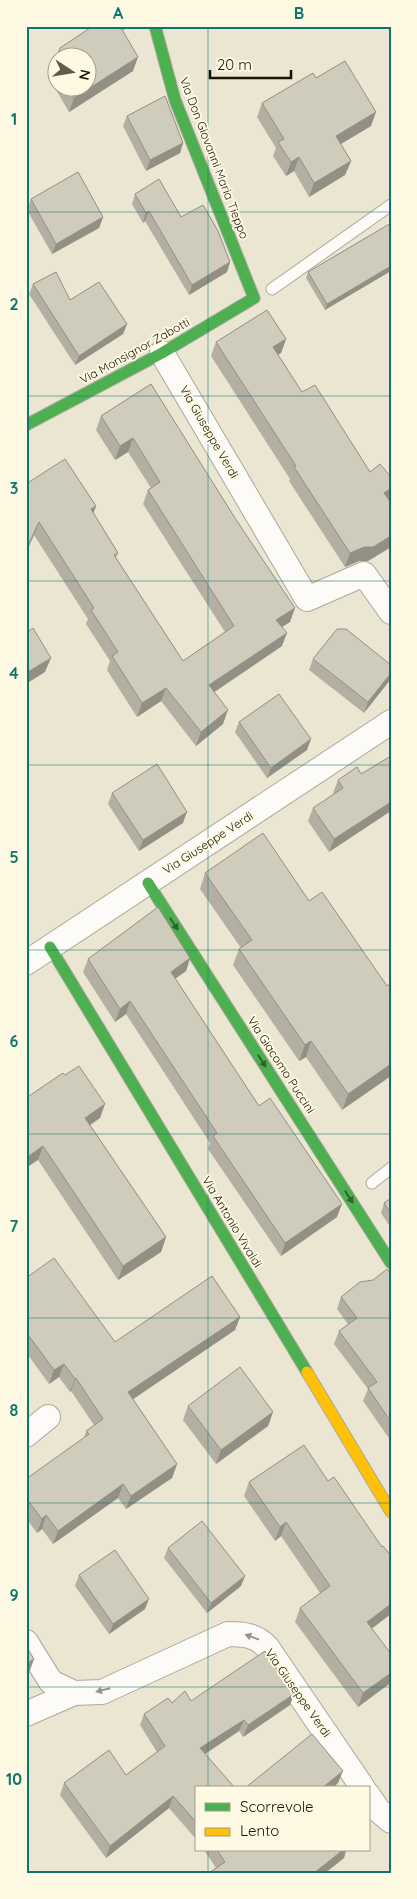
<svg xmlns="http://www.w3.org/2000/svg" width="417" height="1899" viewBox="0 0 417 1899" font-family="Quicksand,sans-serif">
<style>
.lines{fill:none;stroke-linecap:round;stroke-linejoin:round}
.lane-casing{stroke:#aca899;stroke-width:13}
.street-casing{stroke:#aca899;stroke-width:26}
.fast-casing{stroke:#aca899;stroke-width:13}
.slow-casing{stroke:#aca899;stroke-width:13}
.lane{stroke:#fcfbf8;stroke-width:11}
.street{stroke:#fcfbf8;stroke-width:24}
.fast{stroke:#4caf50;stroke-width:11}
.slow{stroke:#ffc107;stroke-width:11}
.wall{fill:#b3afa2;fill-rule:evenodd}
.shaded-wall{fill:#928f84}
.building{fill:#d0ccbc;stroke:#928f84}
.oneway{fill:#32612c}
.oneway2{fill:#95938c}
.grid{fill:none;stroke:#0f766e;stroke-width:1;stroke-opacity:0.55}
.labels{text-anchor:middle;stroke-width:4;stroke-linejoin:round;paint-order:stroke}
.street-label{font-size:12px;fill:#171307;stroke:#fef9e3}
.neatline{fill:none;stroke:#0f766e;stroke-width:2}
.grid-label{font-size:16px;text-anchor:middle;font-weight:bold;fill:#0f766e}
</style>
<rect width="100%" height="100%" fill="#eae6d2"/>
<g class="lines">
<g class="lane-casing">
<g id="lane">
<polyline points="272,289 391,205"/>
<polyline points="372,1183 391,1168"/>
</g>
</g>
<g class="street-casing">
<g id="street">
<polyline points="162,353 307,599 364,574 391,612"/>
<polyline points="26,963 391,722"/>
<polyline points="26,1435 48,1417"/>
<polyline points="26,1642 51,1682 74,1693"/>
<path d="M26,1714L74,1693L102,1692L228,1634C243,1634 256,1635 267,1647L363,1788"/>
<polyline points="368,1795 378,1810 391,1821"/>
</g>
</g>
<g class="fast-casing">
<g id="fast">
<polyline points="26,425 162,353 254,298 175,100 155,26"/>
<polyline points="148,883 391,1263"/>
<polyline points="50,947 307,1372"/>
</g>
</g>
<g class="slow-casing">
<polyline id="slow" points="307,1372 391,1512"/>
</g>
<use href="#lane" class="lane"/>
<use href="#street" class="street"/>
<use href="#fast" class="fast"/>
<use href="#slow" class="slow"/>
</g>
<g class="wall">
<path d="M93,26H135L122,30L133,71L69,112L49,78L60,48ZM58,58L88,88H58Z"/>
<polygon points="316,78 371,126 340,144 351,161 345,175 309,197 294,171 286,176 273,156 276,148 257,117 262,103"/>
<polygon points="127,116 183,143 180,153 146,171 123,126"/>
<polygon points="135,194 181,217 230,262 227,272 189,295 145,221 143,223 132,204"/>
<polygon points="31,199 103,217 99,228 52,254 27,210"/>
<polygon points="391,223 325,310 306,278 308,272"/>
<polygon points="33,284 127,324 123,334 75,365 29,294"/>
<polygon points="286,339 281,353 278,355 302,392 370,472 391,477 391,497 388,500 391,503 391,547 368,561 359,561 345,567 289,481 290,479 211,356 216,342"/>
<polygon points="151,384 290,622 282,627 282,646 214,692 223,724 196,746 161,701 137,717 107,670 110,661 86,624 88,619 34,535 26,484 96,506 93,513 118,553 116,558 183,661 225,632 143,504 148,490 151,488 128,452 115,460 96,430 101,416"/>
<polygon points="313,659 391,665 364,713 309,670"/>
<polygon points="239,722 307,750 267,778 235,732"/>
<polygon points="361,774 329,852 308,821 313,808 334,794 333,793 338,780"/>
<polygon points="112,793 183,823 139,851 108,804"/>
<polygon points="205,873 309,901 387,986 391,983 342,1110 306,1057 299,1061 233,965 239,949 241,948 200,889"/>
<polygon points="190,958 186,971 175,979 259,1106 337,1217 281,1256 208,1149 210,1143 126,1014 115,1022 83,972 88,959"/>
<polygon points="26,1098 100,1118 90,1125 166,1237 161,1252 118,1280 38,1160"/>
<polygon points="391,1198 391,1228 381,1213 384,1203"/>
<polygon points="391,1274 391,1441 363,1401 368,1389 334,1344 339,1331 348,1324 337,1309 341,1297 373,1280"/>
<polygon points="26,1278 115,1342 240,1317 235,1330 133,1399 177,1464 172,1478 126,1509 118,1498 53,1544 42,1529 37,1533 26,1518 26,1479 84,1438 86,1431 94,1425 71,1391 70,1392 59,1377 49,1384 26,1352"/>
<polygon points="188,1406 273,1412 268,1426 216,1464 183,1420"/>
<polygon points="304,1445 371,1628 389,1684 358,1707 295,1622 300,1608 320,1593 281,1536 275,1541 244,1496 249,1482"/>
<polygon points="168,1548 241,1586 207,1613 164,1558"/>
<polygon points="79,1575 145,1609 109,1634 75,1586"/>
<polygon points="294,1694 290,1705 243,1737 239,1731 205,1754 196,1788 196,1839 169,1808 106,1858 60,1795 64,1783 126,1775 157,1752 140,1725 144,1714 172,1703"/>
<polygon points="204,1850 346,1850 344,1858 325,1873 209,1873 216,1868"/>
</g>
<g class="shaded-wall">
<polygon points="114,26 135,26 112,33"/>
<polygon points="138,57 133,71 69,112 74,98"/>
<polygon points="376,112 371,126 331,150 336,136"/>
<polygon points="183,143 180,153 146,171 150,160"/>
<polygon points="299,157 294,171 286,176 291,162"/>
<polygon points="351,161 345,175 309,197 314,183"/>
<polygon points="149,211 145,221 143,223 146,213"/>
<polygon points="103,217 99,228 52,254 56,244"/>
<polygon points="230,262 227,272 189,295 192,285"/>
<polygon points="391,266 391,271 325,310 327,304"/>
<polygon points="127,324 123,334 75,365 79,356"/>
<polygon points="286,339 281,353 268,361 273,347"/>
<polygon points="133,438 128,452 115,460 120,446"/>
<polygon points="391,488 391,497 379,507 384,493"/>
<polygon points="96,506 91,520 91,509"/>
<polygon points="39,522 34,535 26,553 26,550"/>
<polygon points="391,536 391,547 368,561 359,561 345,567 350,553"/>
<polygon points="295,608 290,622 271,634 276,620"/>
<polygon points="287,633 282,646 204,699 209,685"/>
<polygon points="51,658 45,672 26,684 26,673"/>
<polygon points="391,673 391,679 364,713 368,702"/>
<polygon points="166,688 161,701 137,717 142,703"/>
<polygon points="228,710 223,724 196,746 201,732"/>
<polygon points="311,739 307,750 267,778 271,768"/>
<polygon points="391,802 391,811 329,852 334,839"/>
<polygon points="187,812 183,823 139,851 143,840"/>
<polygon points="190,958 186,971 166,985 171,972"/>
<polygon points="130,1001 126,1014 115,1022 120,1009"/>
<polygon points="311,1041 306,1057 299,1061 305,1045"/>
<polygon points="391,1064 391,1076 342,1110 348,1094"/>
<polygon points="105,1104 100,1118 80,1132 85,1118"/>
<polygon points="43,1146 38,1160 26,1168 26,1158"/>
<polygon points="342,1204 337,1217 281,1256 285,1243"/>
<polygon points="166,1237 161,1252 118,1280 123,1266"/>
<polygon points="240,1317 235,1330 123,1406 128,1392"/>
<polygon points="64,1364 59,1377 49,1384 54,1370"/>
<polygon points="76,1378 71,1391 70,1392 75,1379"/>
<polygon points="273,1412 268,1426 216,1464 221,1450"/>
<polygon points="177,1464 172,1478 126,1509 131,1496"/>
<polygon points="123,1484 118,1498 53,1544 58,1531"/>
<polygon points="46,1515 42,1529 37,1533 42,1519"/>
<polygon points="286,1522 281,1536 275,1541 280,1527"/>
<polygon points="245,1576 241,1586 207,1613 211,1603"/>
<polygon points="149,1599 145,1609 109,1634 113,1624"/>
<polygon points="391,1604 391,1614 362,1636 367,1622"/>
<polygon points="34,1659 29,1673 26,1675 26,1664"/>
<polygon points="391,1663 391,1680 389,1684 358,1707 363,1693"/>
<polygon points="294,1694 290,1705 243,1737 248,1725"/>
<polygon points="244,1720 239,1731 196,1760 200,1748"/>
<polygon points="343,1771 338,1783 333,1788 322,1788"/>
<polygon points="173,1796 169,1808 106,1858 110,1846"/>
<polygon points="343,1850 346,1850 344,1858 325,1873 314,1873"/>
</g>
<g class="building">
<polygon points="93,26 120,26 138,57 74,98 68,88 88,88 88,58 58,58 58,70 54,64 60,48"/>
<polygon points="345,61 376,112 336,136 351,161 314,183 299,157 291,162 278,142 284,139 262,103 313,73 316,78"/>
<polygon points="165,96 183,143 150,160 127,116"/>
<polygon points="78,172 103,217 56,244 31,199"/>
<polygon points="159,179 181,217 203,205 218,231 230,262 192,285 149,211 146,213 135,194"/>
<polygon points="391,223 391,266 327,304 308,272"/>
<polygon points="56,272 70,300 99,282 127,324 79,356 33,284"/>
<polygon points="267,310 286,339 273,347 302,392 315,385 370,472 380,464 391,477 391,488 384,493 391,503 391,536 373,547 364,547 350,553 294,467 296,466 216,342"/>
<polygon points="151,384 235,518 295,608 276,620 287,633 209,685 228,710 201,732 166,688 142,703 112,656 118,652 91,610 94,608 39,522 26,550 26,484 65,459 96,506 91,509 118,553 114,555 183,661 234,626 148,490 160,482 133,438 120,446 101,416"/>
<polygon points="33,628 51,658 26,673 26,633"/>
<polygon points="337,629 346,629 391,665 391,673 368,702 313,659"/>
<polygon points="279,694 311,739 271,768 239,722"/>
<polygon points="391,756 391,802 334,839 313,808 343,788 338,780 357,767 361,774"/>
<polygon points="157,764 187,812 143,840 112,793"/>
<polygon points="263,833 309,901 322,892 387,986 391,983 391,1064 348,1094 311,1041 305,1045 239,949 252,940 205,873"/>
<polygon points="158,907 190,958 171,972 259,1106 270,1098 342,1204 285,1243 213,1136 217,1133 130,1001 120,1009 88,959"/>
<polygon points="79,1066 105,1104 85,1118 166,1237 123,1266 43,1146 26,1158 26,1098 63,1073 65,1075"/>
<polygon points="391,1198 391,1214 384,1203"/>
<polygon points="54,1258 115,1342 212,1276 240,1317 128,1392 177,1464 131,1496 123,1484 58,1531 46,1515 42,1519 26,1498 26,1479 89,1434 86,1431 103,1419 76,1378 75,1379 64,1364 54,1370 26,1332 26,1278"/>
<polygon points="387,1269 391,1274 391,1422 368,1388 377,1382 339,1331 357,1318 341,1297 360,1282 373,1280"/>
<polygon points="240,1367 273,1412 221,1450 188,1406"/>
<polygon points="304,1445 328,1481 334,1477 382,1547 383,1546 391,1556 391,1604 367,1622 391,1654 391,1663 390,1664 391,1665 391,1673 363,1693 300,1608 330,1586 286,1522 280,1527 249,1482"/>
<polygon points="202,1521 245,1576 211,1603 168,1548"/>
<polygon points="115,1550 149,1599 113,1624 79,1575"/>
<polygon points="26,1646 34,1659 26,1664"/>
<polygon points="265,1651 294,1694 248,1725 244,1720 200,1748 235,1788 196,1788 196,1822 173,1796 110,1846 64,1783 109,1750 126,1775 165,1746 144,1714 168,1698 172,1703 185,1691 191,1701"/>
<polygon points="312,1734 343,1771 322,1788 245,1788"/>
<polygon points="217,1850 343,1850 314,1873 209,1873 225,1862"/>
</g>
<defs><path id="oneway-solid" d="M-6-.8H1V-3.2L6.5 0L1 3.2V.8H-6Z" transform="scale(1.25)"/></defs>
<g class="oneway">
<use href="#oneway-solid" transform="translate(174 924) rotate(57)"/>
<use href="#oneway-solid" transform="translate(262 1061) rotate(57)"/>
<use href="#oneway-solid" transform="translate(349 1197) rotate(57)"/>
</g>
<g class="oneway2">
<use href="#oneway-solid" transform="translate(252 1637) rotate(-160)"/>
<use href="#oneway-solid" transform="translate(103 1690) rotate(166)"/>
</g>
<path class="grid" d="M208,26V1788M26,212H391M26,396H391M26,581H391M26,765H391M26,950H391M26,1134H391M26,1318H391M26,1503H391M26,1687H391M208,1850V1873"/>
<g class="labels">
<g class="street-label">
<text transform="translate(214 158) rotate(69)" y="4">Via Don Giovanni Maria Tieppo</text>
<text transform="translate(135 351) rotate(-29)" y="4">Via Monsignor Zabotti</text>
<text transform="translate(209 432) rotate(60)" y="4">Via Giuseppe Verdi</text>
<text transform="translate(208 843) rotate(-33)" y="4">Via Giuseppe Verdi</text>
<text transform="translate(281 1065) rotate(57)" y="4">Via Giacomo Puccini</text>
<text transform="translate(232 1222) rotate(59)" y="4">Via Antonio Vivaldi</text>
<text transform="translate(298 1693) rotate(55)" y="4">Via Giuseppe Verdi</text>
</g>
</g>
<rect width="417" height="1899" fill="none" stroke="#fef9e3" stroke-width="55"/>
<rect x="195" y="1786" width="175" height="65" fill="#fef9e3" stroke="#a29d8b"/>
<rect x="205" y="1803" width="25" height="8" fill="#4caf50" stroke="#a29d8b"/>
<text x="240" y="1812" font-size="15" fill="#171307">Scorrevole</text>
<rect x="205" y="1828" width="25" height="8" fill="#ffc107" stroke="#a29d8b"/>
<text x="240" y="1836" font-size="15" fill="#171307">Lento</text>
<g transform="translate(72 72) rotate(102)"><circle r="24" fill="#fef9e3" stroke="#a29d8b"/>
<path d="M0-4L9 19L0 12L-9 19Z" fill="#615d4e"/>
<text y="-8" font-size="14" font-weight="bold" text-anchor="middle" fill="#171307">N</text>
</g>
<path d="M210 70v8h81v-8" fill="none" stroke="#171307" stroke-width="2.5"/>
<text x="217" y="70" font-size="15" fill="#171307" stroke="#fef9e3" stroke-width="4" paint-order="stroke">20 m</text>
<rect x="28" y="28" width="362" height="1844" class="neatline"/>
<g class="grid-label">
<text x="118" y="19">A</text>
<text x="299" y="19">B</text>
<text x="14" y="125">1</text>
<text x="14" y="310">2</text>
<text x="14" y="494">3</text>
<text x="14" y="679">4</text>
<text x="14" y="863">5</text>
<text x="14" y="1047">6</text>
<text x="14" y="1232">7</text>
<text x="14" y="1416">8</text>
<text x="14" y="1601">9</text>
<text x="14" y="1785">10</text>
</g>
</svg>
